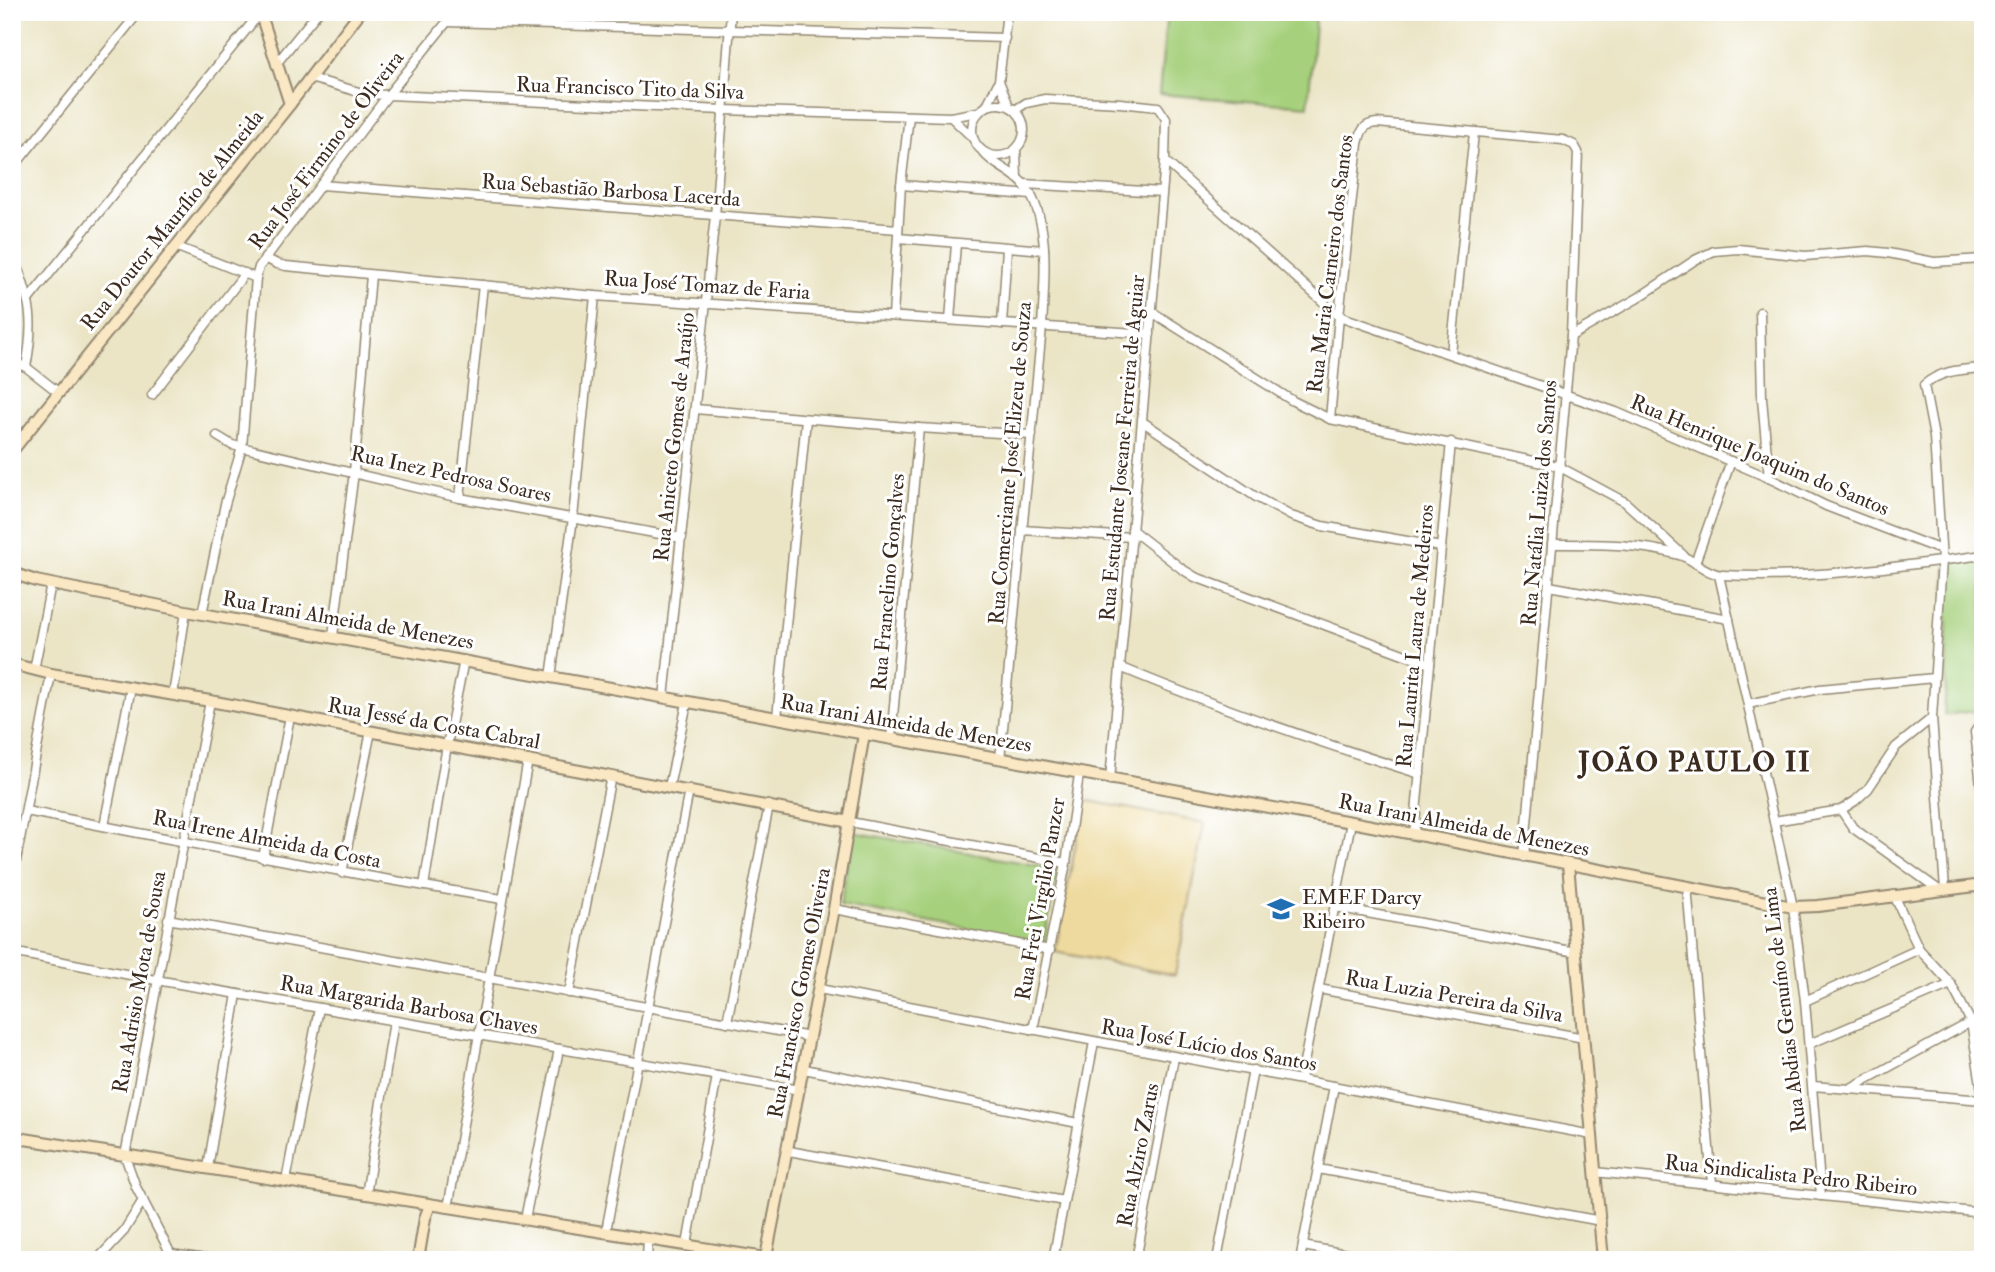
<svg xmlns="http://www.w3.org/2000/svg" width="1995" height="1272" viewBox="0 0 1995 1272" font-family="'IM FELL Double Pica',serif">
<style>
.green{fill:#a6d07b;stroke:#707d4c;stroke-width:2}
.sand{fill:#eeda9e;stroke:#94825e;stroke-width:2}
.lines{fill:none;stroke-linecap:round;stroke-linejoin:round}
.street-casing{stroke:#938872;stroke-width:11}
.secondary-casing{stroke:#938872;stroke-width:14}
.street{stroke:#fff;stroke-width:8}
.secondary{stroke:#fae7c3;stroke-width:10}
.labels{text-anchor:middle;stroke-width:6;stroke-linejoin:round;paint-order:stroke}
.street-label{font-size:21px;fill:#3b2a1e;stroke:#fff}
.poi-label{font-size:21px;fill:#3b2a1e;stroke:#fff;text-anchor:start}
.district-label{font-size:28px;font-weight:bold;letter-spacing:2px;fill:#3b2a1e;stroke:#fff}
</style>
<rect width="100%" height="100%" fill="#fff"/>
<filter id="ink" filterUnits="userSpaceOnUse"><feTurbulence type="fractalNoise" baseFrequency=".0143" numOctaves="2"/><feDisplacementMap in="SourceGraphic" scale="14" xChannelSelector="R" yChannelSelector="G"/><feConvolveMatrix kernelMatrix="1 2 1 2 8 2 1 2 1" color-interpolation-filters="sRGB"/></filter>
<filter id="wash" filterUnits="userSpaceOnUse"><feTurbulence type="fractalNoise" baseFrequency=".00686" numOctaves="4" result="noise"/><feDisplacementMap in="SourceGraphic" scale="28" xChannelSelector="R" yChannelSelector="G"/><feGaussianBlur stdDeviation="1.57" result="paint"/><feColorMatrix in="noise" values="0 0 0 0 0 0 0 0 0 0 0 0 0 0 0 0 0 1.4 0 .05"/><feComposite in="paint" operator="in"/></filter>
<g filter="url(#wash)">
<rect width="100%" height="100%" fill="#ebe5c6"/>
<g class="green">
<polygon points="1167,12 1316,12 1308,106 1159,94"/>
<polygon points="1983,557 1983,710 1944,715 1947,660 1946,561"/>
<polygon points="853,832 1058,869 1044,943 840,905"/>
</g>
<polygon class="sand" points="1084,800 1205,823 1175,975 1055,952"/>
</g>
<g filter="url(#ink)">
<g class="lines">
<g class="street-casing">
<g id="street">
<polyline points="12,16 16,12"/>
<polyline points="447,22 1005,38"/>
<polyline points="276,64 318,12"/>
<polyline points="310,78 366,94 388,95 723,110 951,117 978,112"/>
<polyline points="999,81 1009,106"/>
<circle cx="998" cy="130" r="26"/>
<polyline points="986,107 999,81 1007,12"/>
<polyline points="1015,110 1026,103 1045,99 1120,103 1158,107 1166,119 1165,161 1110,780"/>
<polyline points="951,117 972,137"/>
<polyline points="1016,151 1017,178"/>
<path d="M983,152C995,167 1014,171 1025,186C1052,221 1044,285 1042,327L1000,759"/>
<polyline points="1165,161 1339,316 1616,412 1769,478 1826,506 1941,550"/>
<polyline points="12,169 139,12"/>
<polyline points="1024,184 1162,192"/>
<polyline points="321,185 898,229"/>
<polyline points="901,185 1031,195"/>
<polyline points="898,238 1044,250"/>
<polyline points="175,246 256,278"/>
<path d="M12,250C29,300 36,314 26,367"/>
<polyline points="265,258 277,264 286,266 595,296 1150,334"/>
<polyline points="29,299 260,13"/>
<polyline points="1152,312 1293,401 1330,419 1558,466 1625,502 1683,555"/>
<polyline points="1760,312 1762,398 1769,478"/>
<polyline points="893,316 901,185 909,116"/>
<polyline points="950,320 956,244"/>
<polyline points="1002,324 1007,248"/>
<polyline points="1571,336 1638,298 1695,260 1714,251 1738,249 1805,256 1868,251 1888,253 1934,262 1983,259"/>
<polyline points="1451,354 1474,133"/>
<polyline points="12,362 26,367 58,392"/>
<polyline points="152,395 245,273"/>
<polyline points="695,409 919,428 1032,435"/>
<path d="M1330,419L1339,316L1358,144C1361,131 1363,124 1377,123L1563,140L1574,145L1578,152L1571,336L1524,857"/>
<polyline points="1143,422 1256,497 1291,516 1322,526 1441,547"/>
<polyline points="217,436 232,445 460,498 682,538"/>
<polyline points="460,498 483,285"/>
<polyline points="1022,530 1132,537"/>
<polyline points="1132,530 1182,569 1195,577 1430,664"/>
<path d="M1552,544C1595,544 1638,543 1679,555C1694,559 1706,574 1722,575C1809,580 1897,567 1983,555"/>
<polyline points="1695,563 1731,461"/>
<polyline points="1719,575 1793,907 1805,1001 1821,1196"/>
<polyline points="1549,586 1729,619"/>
<polyline points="202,614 225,504 242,447 256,278 259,267 388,95 455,12"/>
<polyline points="333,636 354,472 371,275"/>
<path d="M1120,667C1218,708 1318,742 1420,774"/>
<polyline points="34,670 51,584"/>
<polyline points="551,677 573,518 595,296"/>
<polyline points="173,695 186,611"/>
<polyline points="664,698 715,216 731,12"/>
<polyline points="1748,704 1820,689 1934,678"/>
<polyline points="777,718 806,419"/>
<polyline points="1983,725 1979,726 1975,732 1983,803"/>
<polyline points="891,739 919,428"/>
<polyline points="669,787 687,703"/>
<polyline points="1841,810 1853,828 1939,890"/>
<path d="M26,811C184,842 343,873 502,899"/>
<polyline points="1774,821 1841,810 1855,801 1868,789 1896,747 1932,718"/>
<polyline points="850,822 1066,863"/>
<polyline points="104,826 131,687"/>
<polyline points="1414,834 1451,442"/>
<polyline points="263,858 290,716"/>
<polyline points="342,873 371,731"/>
<polyline points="12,882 51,674"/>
<polyline points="424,886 447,745 464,660"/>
<polyline points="1687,886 1712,1183"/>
<path d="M1945,889L1932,718L1942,560L1934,437L1924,385C1941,370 1961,370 1983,368"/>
<polyline points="1894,895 1919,949 1951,984 1971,1022 1983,1097"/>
<polyline points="1335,907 1576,952"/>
<polyline points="834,909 1050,950"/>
<polyline points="168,919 810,1037"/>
<polyline points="12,952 156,980 800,1090"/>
<path d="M819,989C1077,1038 1335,1086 1592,1135"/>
<polyline points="1319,989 1584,1038"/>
<polyline points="569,993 611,776"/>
<polyline points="1805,1001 1919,949"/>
<polyline points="727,1022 769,805"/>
<polyline points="1033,1030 1066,863 1079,775"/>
<polyline points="1809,1044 1951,984"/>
<polyline points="804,1069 1078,1123"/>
<polyline points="1301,1078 1351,822"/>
<polyline points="1813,1086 1983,1100"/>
<polyline points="1849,1089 1971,1022 1983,1021"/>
<polyline points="789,1151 1064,1201"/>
<polyline points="208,1168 237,994"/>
<polyline points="1318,1169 1601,1221"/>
<polyline points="1595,1172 1983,1213"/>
<polyline points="286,1181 319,1008"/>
<polyline points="366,1195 394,1021"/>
<polyline points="448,1208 528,760"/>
<polyline points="525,1219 559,1049"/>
<polyline points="606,1231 689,790"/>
<polyline points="687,1245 717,1076"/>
<polyline points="1303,1246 1379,1260"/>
<polyline points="171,1254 213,1260"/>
<polyline points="97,1260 124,1231 143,1200"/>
<polyline points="174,1260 136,1187 125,1156 210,701"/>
<polyline points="647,1260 648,1238"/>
<polyline points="1053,1260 1094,1042"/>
<polyline points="1136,1260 1174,1057"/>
<polyline points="1217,1260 1253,1070"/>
<polyline points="1300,1260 1334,1086"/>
</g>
</g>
<g class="secondary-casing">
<g id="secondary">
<polyline points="260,12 290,104"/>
<polyline points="12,451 290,104 360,12"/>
<polyline points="12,573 36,581 186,611 1351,822 1793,907 1818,906 1983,885"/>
<polyline points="12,664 51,674 210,701 850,822"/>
<polyline points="1568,864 1603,1260"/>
<polyline points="12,1137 778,1260"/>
<polyline points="766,1257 834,909 864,734"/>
<polyline points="418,1260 425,1218 430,1205"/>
</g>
</g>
<use href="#street" class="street"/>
<use href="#secondary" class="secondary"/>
</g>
</g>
<defs>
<g id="school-bare" transform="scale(2.1)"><path d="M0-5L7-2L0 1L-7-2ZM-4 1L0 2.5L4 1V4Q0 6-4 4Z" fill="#1f6fb2" stroke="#fff" stroke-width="2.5" paint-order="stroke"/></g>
</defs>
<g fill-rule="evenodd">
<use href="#school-bare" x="1281" y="909"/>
</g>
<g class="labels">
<g class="street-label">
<text transform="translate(630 88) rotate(2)" y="7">Rua Francisco Tito da Silva</text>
<text transform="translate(326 150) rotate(-53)" y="7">Rua José Firmino de Oliveira</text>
<text transform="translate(611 190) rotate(4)" y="7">Rua Sebastião Barbosa Lacerda</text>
<text transform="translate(172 220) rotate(-51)" y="7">Rua Doutor Maurílio de Almeida</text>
<text transform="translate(1330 264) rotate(-83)" y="7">Rua Maria Carneiro dos Santos</text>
<text transform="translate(707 285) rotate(4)" y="7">Rua José Tomaz de Faria</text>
<text transform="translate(674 437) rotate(-84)" y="7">Rua Aniceto Gomes de Araújo</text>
<text transform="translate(1122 448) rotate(-85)" y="7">Rua Estudante Joseane Ferreira de Aguiar</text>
<text transform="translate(1760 455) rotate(23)" y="7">Rua Henrique Joaquim do Santos</text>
<text transform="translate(1010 463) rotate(-85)" y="7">Rua Comerciante José Elizeu de Souza</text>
<text transform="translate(451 474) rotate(12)" y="7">Rua Inez Pedrosa Soares</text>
<text transform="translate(1539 503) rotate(-85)" y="7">Rua Natália Luiza dos Santos</text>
<text transform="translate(888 582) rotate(-85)" y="7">Rua Francelino Gonçalves</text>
<text transform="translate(348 620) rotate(10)" y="7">Rua Irani Almeida de Menezes</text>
<text transform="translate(1415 636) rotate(-85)" y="7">Rua Laurita Laura de Medeiros</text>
<text transform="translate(434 723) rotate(10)" y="7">Rua Jessé da Costa Cabral</text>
<text transform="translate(906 723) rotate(10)" y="7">Rua Irani Almeida de Menezes</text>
<text transform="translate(1464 825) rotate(11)" y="7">Rua Irani Almeida de Menezes</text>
<text transform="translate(267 839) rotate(11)" y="7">Rua Irene Almeida da Costa</text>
<text transform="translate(1040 899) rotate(-80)" y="7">Rua Frei Virgilio Panzer</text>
<text transform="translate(139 982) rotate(-80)" y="7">Rua Adrisio Mota de Sousa</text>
<text transform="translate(799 993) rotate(-79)" y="7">Rua Francisco Gomes Oliveira</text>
<text transform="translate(1454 996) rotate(10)" y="7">Rua Luzia Pereira da Silva</text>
<text transform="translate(409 1005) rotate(10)" y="7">Rua Margarida Barbosa Chaves</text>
<text transform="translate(1784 1010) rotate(-97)" y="7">Rua Abdias Genuíno de Lima</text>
<text transform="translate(1209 1045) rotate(10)" y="7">Rua José Lúcio dos Santos</text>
<text transform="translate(1138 1155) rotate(-79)" y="7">Rua Alziro Zarus</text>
<text transform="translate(1791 1175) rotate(6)" y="7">Rua Sindicalista Pedro Ribeiro</text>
</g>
<g class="poi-label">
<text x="1302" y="904">EMEF Darcy<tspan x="1302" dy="24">Ribeiro</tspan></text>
</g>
<g class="district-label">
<text x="1695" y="771">JOÃO PAULO II</text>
</g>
</g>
<rect width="1995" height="1272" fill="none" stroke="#fff" stroke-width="42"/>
</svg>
